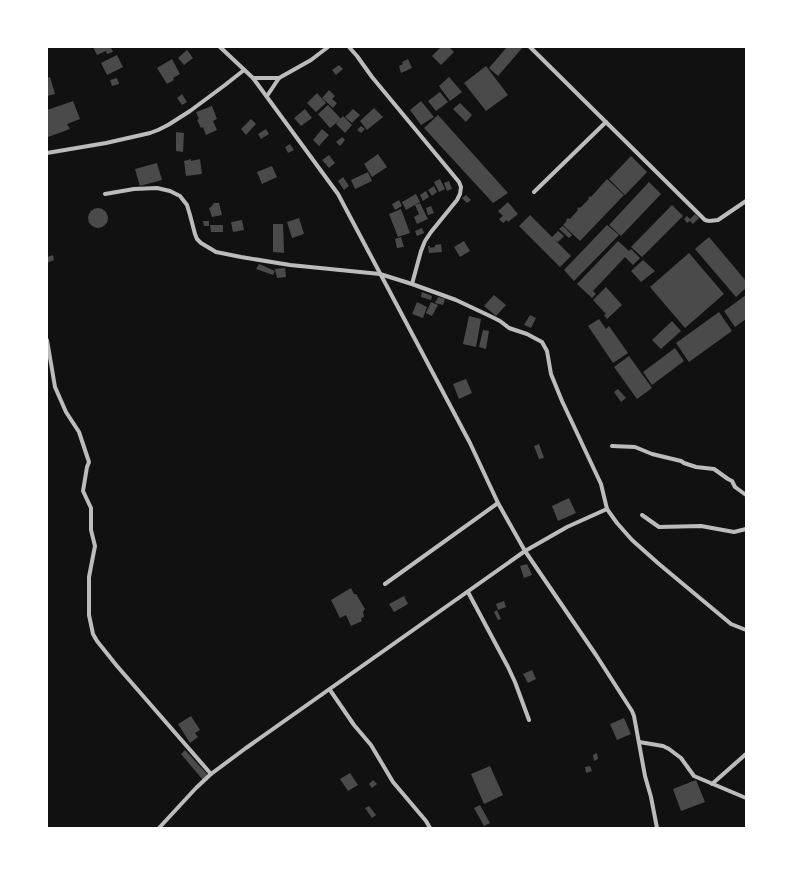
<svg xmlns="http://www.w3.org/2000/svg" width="793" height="875" viewBox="0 0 793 875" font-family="'PT Sans',sans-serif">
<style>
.building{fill:#4a4a4a}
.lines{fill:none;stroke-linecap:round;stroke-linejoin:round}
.minor{stroke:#bcbcbc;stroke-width:4}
</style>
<rect width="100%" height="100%" fill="#111"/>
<g class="building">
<polygon points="93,47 114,47 111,48 113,52 107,54 106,51 97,55"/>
<polygon points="441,47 449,47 454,52 441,65 432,56"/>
<polygon points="507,47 523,47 498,76 489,68"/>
<polygon points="187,50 193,58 184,65 178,58"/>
<polygon points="117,55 123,67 107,75 101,63"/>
<polygon points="172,59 180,74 173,78 174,80 167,84 157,68"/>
<polygon points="408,59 412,68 401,73 399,66 403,64 402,62"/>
<polygon points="339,65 343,69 336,75 332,70"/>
<polygon points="486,66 508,95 486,111 464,83"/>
<polygon points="50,77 55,94 47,96 47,78"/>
<polygon points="449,77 462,92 450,101 439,86"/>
<polygon points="117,78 119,84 112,86 110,80"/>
<polygon points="329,90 335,96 332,99 337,103 333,108 322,98"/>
<polygon points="440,92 448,102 436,111 428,101"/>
<polygon points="317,93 326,103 316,112 307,103"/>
<polygon points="182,94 187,102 182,105 177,98"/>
<polygon points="73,101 80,119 67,124 70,129 48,137 47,110"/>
<polygon points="421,101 434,117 421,125 410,110"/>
<polygon points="460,103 472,115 466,122 453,109"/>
<polygon points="328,105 341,119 330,128 318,114"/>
<polygon points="212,106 217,119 213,121 217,130 206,135 203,127 201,128 197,120 199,119 196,112"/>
<polygon points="374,108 383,117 367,130 360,121"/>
<polygon points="305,109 312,118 301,126 294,118"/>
<polygon points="353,109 360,115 352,123 345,117"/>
<polygon points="438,115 508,193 493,203 424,128"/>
<polygon points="343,116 352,125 345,133 336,124"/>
<polygon points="251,119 256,124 246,135 241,129"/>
<polygon points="361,126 365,129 361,133 357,130"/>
<polygon points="266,129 269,134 261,139 258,134"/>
<polygon points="322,129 329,135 319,146 313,140"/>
<polygon points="176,132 184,133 183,152 176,151"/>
<polygon points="342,137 345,140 340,146 336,142"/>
<polygon points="290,144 294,150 288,153 285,147"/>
<polygon points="378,154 387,167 372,177 364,164"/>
<polygon points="329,155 335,163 329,168 322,160"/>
<polygon points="631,156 647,172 625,195 609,179"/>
<polygon points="191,159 191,161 200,159 202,174 186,176 184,161"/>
<polygon points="157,163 162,180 140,186 135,169"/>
<polygon points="272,166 277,177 262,184 257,172"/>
<polygon points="368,172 372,181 355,189 351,180"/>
<polygon points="343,177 349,186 344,190 338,181"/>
<polygon points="440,179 445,189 439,192 434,182"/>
<polygon points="607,179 624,195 580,241 563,225 567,221 566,220 568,218 570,219 578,210 577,209 579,207 580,208 589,199 588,198 590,196 591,197"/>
<polygon points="449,181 452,189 447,191 444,183"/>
<polygon points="649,182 661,194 621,236 609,225"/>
<polygon points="434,186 437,192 432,196 428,190"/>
<polygon points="426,191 429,197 423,201 420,195"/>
<polygon points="416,194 420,202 406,210 402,202"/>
<polygon points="466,195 471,200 467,203 462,198"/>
<polygon points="399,200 402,206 395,210 392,204"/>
<polygon points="508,202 518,214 508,222 507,220 503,223 499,219 503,216 498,211"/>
<polygon points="214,203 219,203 222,215 212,217 209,208 211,207"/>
<polygon points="420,203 428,219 417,224 414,217 419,214 415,205"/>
<polygon points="672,205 683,216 642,257 631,247"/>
<polygon points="431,206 434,213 428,215 426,208"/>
<circle cx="98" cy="218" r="10"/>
<polygon points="401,209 410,233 398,237 389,214"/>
<polygon points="695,214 699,218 693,224 690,221 687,223 684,219 687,216 690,219"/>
<polygon points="530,215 552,237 558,231 564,236 558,242 555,240 571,256 560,267 519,226"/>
<polygon points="299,218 304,234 292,238 287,222"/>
<polygon points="242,220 244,230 233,232 231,222"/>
<polygon points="203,221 209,221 209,226 204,226"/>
<polygon points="273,224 283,224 284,253 273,252"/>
<polygon points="210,225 223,225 223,232 211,232"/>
<polygon points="607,225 619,235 574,281 564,270"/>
<polygon points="563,226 572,235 569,238 559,229"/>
<polygon points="422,228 424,233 417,236 415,231"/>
<polygon points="401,237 404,247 397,248 395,239"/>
<polygon points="709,237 746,281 746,288 736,297 695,249"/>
<polygon points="464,241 470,251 460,257 454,247"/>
<polygon points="618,241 629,251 631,249 640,258 633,265 625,257 593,291 596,294 592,298 577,284"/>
<polygon points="441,244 442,252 429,253 428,246 430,246 430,248 435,247 435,245"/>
<polygon points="689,253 724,294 685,328 650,287"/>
<polygon points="53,255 54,260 47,263 47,257"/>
<polygon points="643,260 655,271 641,282 631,271"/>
<polygon points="259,264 275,271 273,275 256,269"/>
<polygon points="285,268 286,277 277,278 275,269"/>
<polygon points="606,287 622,305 607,319 604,315 606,314 593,300"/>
<polygon points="422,292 432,296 431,300 421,297"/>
<polygon points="494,295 506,305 496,316 484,306"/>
<polygon points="746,295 746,319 735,327 724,311"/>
<polygon points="438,297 445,299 443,305 435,303"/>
<polygon points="417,302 427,307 423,318 412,314"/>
<polygon points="431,302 438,305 432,316 426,313"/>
<polygon points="719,312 732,331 689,362 676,343"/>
<polygon points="530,315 536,318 531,328 524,325"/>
<polygon points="469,316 481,319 476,347 463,344"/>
<polygon points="599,319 606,329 609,326 628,353 613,363 588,326"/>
<polygon points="672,321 681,331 661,349 652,340"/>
<polygon points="483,330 489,331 486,349 479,347"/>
<polygon points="675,348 684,361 652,385 643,372"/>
<polygon points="629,356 652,388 637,399 614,367"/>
<polygon points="466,379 472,393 459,399 453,384"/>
<polygon points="618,389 626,398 621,402 614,392"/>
<polygon points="539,444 544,458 539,459 534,446"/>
<polygon points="569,498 576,513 558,521 552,506"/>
<polygon points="527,564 532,575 524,578 520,566"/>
<polygon points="351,588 354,594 356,594 365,609 363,612 364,617 361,618 362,621 351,626 346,615 340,618 331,600"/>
<polygon points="404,596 408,604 394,612 389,604"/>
<polygon points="504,601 506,607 498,610 496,604"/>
<polygon points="497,610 501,619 498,620 494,612"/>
<polygon points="532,670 536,679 528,683 523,674"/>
<polygon points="191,716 200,730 195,733 198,737 190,743 178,724"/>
<polygon points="624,718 631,734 617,740 610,724"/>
<polygon points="185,750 208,775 203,780 181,754"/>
<polygon points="597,753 598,759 594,761 593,755"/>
<polygon points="490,766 503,795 484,804 471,774"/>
<polygon points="590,766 592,771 586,773 585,767"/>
<polygon points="350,773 358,785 348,791 340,779"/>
<polygon points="373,780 377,784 372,788 369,784"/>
<polygon points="696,780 705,802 681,811 673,789"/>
<polygon points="480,805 490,823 484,826 474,808"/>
<polygon points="369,806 376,815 372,818 365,808"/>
</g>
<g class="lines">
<g class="minor">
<polyline points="349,47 357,56 372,77 459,182 461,187 460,194 457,200 431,232 425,241 421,251 412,284"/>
<polyline points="530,47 705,220 709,221 718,220 746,201"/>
<polyline points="253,78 279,78"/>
<polyline points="267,96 279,78 311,60 328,47"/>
<polyline points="47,153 106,143 150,133 158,130 168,125 190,111 225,85 244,70"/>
<polyline points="534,192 606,122"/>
<polyline points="105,194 134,189 157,188 170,191 180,196 187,205 190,215 195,234 197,239 201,243 216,252 241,257 290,265 380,274 412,284 456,300 490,316 500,321 509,328 527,334 542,342 547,351 551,374 562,401 601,484 607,509 617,523 632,540 659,564 731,624 746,630"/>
<polyline points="47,340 55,387 66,412 79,432 89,462 87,467 83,491 91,508 91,530 95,546 89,577 89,615 93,634 97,641 117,666 211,774"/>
<polyline points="612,446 635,447 652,454 681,461 684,463 696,467 714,469 728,479 732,481 735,487 746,495"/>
<polyline points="607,509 567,527 525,551 596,655 632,711 634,716 645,776 651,797 657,828"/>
<polyline points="642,515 659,527 701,526 734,532 746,529"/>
<polyline points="385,584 498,503"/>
<polyline points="468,592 508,667 515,682 529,720"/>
<polyline points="330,690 354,725 371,745 393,782 426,821 430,828"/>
<polyline points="639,742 663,746 669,749 681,758 694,776 746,798"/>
<polyline points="712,784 746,754"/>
<polyline points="159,828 196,788 211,774 246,748 525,551 498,503 470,443 338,194 253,78 220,47"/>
</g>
</g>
<rect width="793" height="875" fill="none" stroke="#ffffff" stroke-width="96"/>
</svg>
